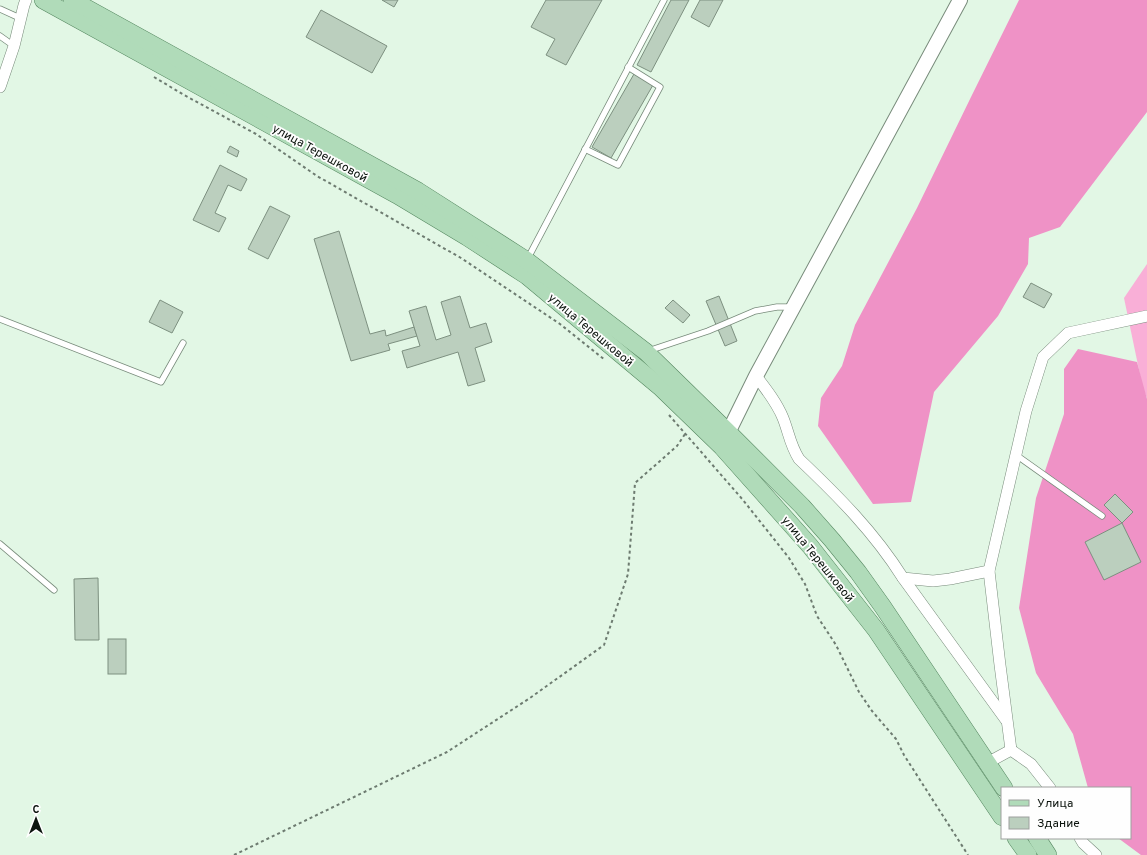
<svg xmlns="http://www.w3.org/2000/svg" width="1147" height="855" viewBox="0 0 1147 855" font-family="Overpass,sans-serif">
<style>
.green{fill:#f9afd7}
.forest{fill:#ef92c6}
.building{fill:#bbcfbe;stroke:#7d9080}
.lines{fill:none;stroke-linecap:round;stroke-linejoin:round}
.service-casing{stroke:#788b7b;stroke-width:7}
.minor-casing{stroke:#788b7b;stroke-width:12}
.tertiary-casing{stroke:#788b7b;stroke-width:16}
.primary-casing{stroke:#54865f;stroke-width:18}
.path{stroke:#6d7b70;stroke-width:2;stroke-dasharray:3 3;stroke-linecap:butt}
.service{stroke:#fff;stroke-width:5.5}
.minor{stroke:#fff;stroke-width:11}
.tertiary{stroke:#fff;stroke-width:14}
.primary{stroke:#b0dbb9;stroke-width:17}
.labels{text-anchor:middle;stroke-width:3.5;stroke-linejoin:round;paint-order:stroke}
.street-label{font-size:12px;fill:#0c140e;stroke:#fefefe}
</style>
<rect width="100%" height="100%" fill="#e2f7e5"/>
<polygon class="green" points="1147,264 1147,398 1143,389 1124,298"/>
<g class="forest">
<polygon points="1019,0 1147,0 1147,112 1060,227 1029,238 1028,264 998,316 934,392 911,502 873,504 818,426 821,398 842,366 855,325 917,208 971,97"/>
<polygon points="1078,349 1137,362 1147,399 1147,855 1141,855 1118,838 1130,838 1130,788 1088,788 1073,734 1036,673 1019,608 1036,498 1064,414 1064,369"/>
</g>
<g class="building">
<polygon points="382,0 398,0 394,7"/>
<polygon points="546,0 602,0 566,65 546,55 555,39 531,27"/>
<polygon points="671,0 689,0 651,72 637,65"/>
<polygon points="700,0 723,0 709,27 691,17"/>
<polygon points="321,10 387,46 372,73 306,37"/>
<polygon points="634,74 653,85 611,158 592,147"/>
<polygon points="230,146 239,151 237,157 227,152"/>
<polygon points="220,165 247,179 241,191 228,185 215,213 226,218 219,232 193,220"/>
<polygon points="270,206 290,216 268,259 248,249"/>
<polygon points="339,231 370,334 385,330 386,336 414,327 417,336 388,344 390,350 351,361 314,239"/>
<polygon points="1031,283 1052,294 1044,308 1023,297"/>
<polygon points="460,296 470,328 486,323 492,342 475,348 485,381 468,386 458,352 407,368 402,351 420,346 409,311 426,306 436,340 451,335 441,302"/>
<polygon points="719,296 737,341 725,346 706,301"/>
<polygon points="160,300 183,312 172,333 149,322"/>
<polygon points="673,300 690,315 683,323 665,308"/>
<polygon points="1115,494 1133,512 1122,523 1104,505"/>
<polygon points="1122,523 1141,562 1104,580 1085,542"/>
<polygon points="98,578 99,640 75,640 74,579"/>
<rect x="108" y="639" width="18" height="35"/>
</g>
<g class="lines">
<g class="service-casing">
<g id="service">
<polyline points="0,9 22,19"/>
<polyline points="0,36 14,46"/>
<polyline points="585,149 618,165 660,87 628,67"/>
<polyline points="528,258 664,0"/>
<polyline points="0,319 161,382 183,343"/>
<polyline points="648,351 708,331 755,311 777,307 791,307"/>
<polyline points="1016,455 1102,516"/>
<polyline points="0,544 54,590"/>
</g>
</g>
<g class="minor-casing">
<g id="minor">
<polyline points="0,87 14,46 24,5 26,0"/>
<path d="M756,376C766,389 777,403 783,418C789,433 790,445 799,459C838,496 874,532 903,578L933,581L950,579L989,571"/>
<polyline points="903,578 1006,720"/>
<polyline points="1011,750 1000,665 989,571 1026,411 1043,357 1068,333 1147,316"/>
<polyline points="987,763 1011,750 1031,764 1050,788"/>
<polyline points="1080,838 1083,843 1096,855"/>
</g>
</g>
<g class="tertiary-casing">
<polyline id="tertiary" points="724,441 756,376 960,0"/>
</g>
<g class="primary-casing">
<g id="primary">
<polyline points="43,0 397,195 467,237 527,276 660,387 722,447 810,546 876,630 1002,817"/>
<polyline points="72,0 418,191 526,260 646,352 728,432 802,506 832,540 858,572 883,607 1004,788"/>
<polyline points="1016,838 1028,855"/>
<polyline points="1037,838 1048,855"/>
</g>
</g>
<g class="path">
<polyline points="154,77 184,95 256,134 317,176 461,258 560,324 605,360"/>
<polyline points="669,415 743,500 789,558 805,584 817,616 836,645 859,692 872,711 896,739 904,755 968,855"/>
<polyline points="234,855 447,752 530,698 604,645 628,574 635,483 677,446 685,434"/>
</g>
<use href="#service" class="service"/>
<use href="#minor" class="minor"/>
<use href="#tertiary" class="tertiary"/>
<use href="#primary" class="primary"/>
</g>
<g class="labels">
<g class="street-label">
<text transform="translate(320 153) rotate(29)" y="4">улица Терешковой</text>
<text transform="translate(591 330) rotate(40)" y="4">улица Терешковой</text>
<text transform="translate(818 559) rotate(51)" y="4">улица Терешковой</text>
</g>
</g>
<rect x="1001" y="787" width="130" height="52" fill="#fefefe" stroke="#9da09e"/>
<rect x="1009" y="800" width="20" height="6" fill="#b0dbb9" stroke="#9da09e"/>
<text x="1037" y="807" font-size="12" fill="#0c140e">Улица</text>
<rect x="1009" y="817" width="20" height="12" fill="#bbcfbe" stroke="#9da09e"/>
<text x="1037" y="827" font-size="12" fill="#0c140e">Здание</text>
<g transform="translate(36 819)" stroke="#fefefe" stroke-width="3" paint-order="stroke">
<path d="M0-3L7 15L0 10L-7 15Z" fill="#0c140e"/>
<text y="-6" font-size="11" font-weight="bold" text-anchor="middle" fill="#0c140e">С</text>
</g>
</svg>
